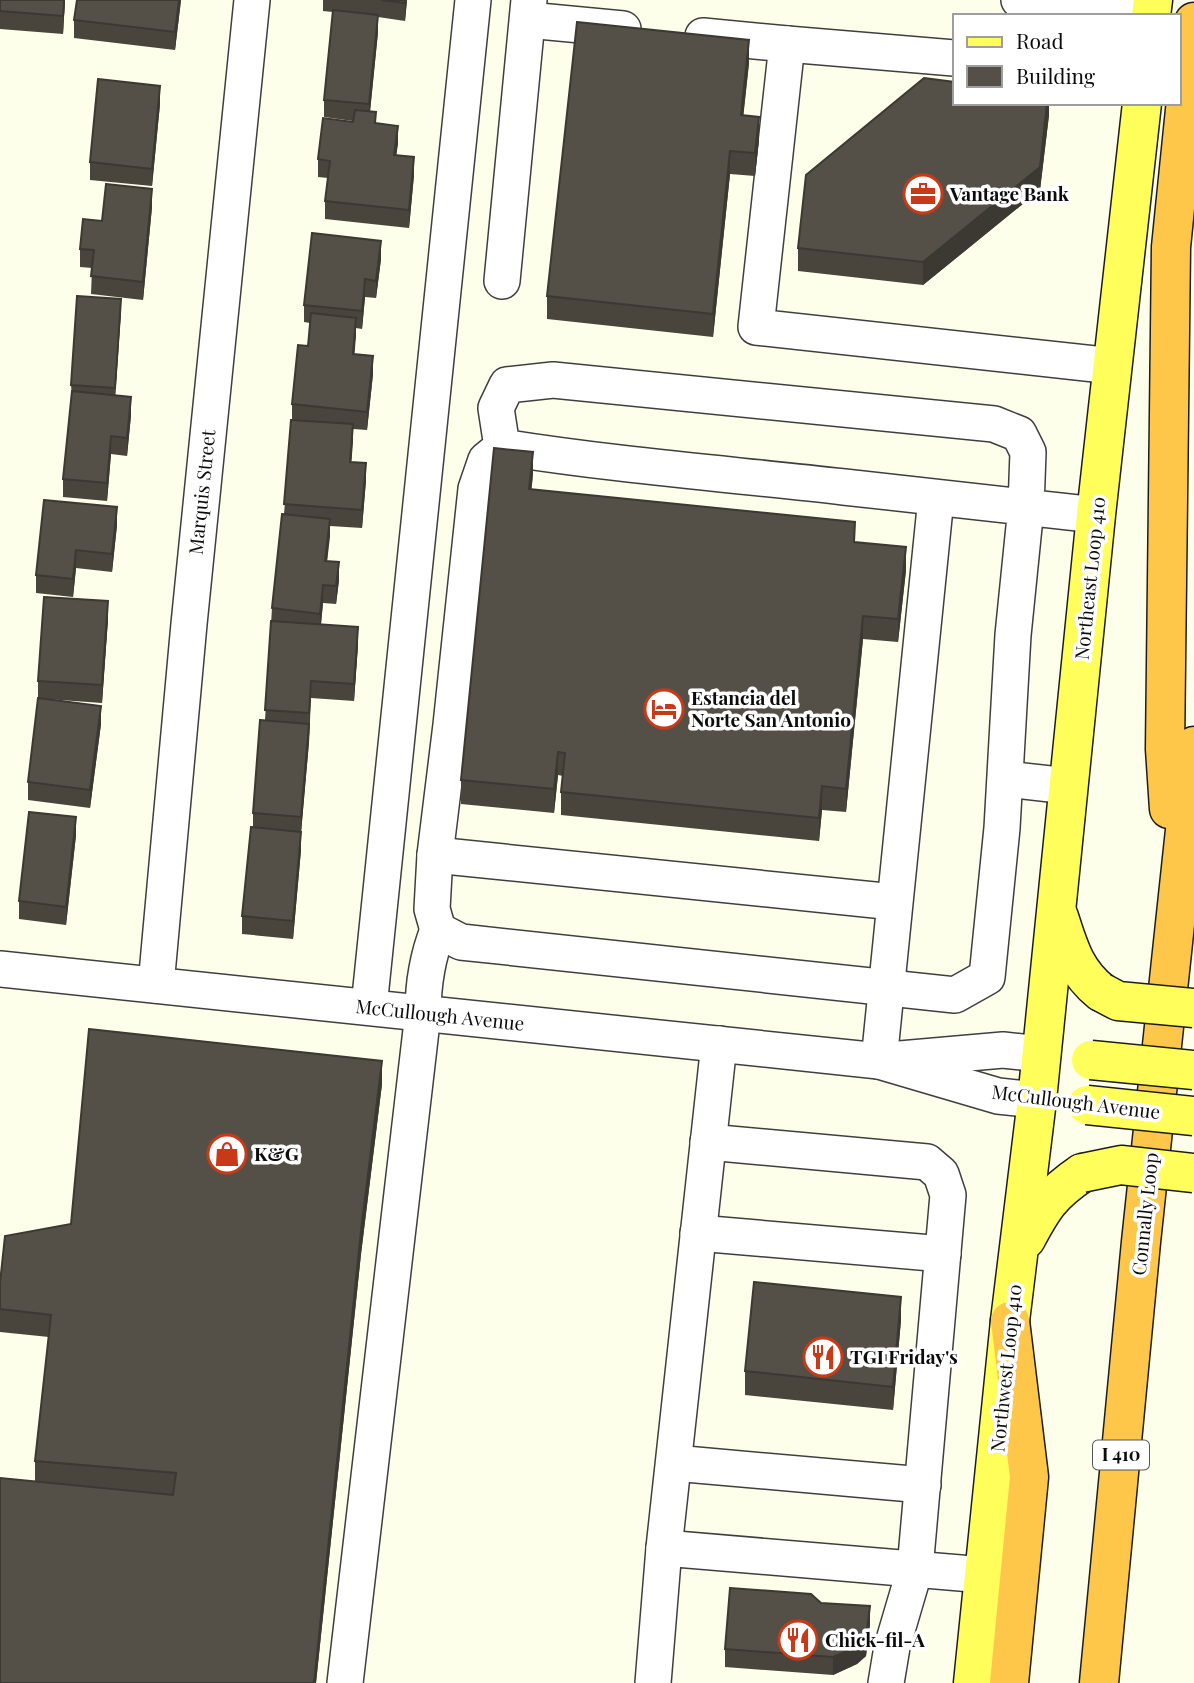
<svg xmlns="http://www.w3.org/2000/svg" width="1194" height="1683" viewBox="0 0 1194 1683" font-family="'Playfair Display',serif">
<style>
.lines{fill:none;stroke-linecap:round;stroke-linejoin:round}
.minor-casing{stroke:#3f3f3f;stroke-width:38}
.major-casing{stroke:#1d1d1d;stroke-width:41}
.highway-casing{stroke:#1d1d1d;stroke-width:41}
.minor{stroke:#fff;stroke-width:35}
.major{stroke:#fffe5b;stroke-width:38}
.highway{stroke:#ffc749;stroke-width:38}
.major-bridge-casing{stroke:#1d1d1d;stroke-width:41;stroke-linecap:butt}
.major-bridge{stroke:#fffe5b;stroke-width:38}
.wall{fill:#49453d}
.shaded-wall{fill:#3c3832}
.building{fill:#555047;stroke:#3c3832;stroke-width:2}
.labels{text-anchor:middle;stroke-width:7;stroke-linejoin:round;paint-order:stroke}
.shield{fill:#fff;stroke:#555;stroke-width:2}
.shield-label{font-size:18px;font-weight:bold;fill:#0c0c0c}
.poi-label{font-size:19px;font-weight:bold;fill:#0c0c0c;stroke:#fff;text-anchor:start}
.street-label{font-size:19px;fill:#0c0c0c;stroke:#fff}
</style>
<rect width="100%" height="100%" fill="#feffeb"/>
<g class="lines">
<g class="minor-casing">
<g id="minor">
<polyline points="1019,0 1152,12"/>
<polyline points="528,20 623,29"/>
<polyline points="703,36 787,44 756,327 1113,366"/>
<polyline points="787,44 954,58"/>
<polyline points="502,281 529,0"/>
<path d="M502,447L496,408L507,385L553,380L994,424L1019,434L1028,452L1026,507L1013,635L1002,828L987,977L955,995L461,942L438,930L432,909L435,855L451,725L476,489L486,460L502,447C615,465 729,474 844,487C928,496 1012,505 1096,515"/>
<polyline points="1006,779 1068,786"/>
<polyline points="435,855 894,902"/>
<polyline points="0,969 879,1061 998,1096 1037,1100"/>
<polyline points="156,985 189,624 252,0"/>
<polyline points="369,1007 473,0"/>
<polyline points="900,1059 1003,1050 1042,1054"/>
<polyline points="879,1061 936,498"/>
<polyline points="708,1142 927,1162 941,1174 948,1195 915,1569 892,1647 886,1683"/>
<polyline points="698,1233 943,1254"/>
<polyline points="674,1463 923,1485"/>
<polyline points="664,1548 719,1044"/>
<path d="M345,1683L423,1013C423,983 427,958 438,930"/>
<polyline points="653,1683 664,1548 984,1575"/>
</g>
</g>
<g class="major-casing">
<g id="major">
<polyline points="1151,16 1153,0"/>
<path d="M1059,917C1069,948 1075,971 1101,992"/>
<path d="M1026,1239C1043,1207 1051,1194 1082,1173"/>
<polyline points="973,1683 1010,1321 1037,1100 1096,515 1142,103"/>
</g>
</g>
<g class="highway-casing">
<g id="highway">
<polyline points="1169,809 1165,749 1171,247 1194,22"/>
<polyline points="1009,1683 1029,1477 1010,1321"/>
<polyline points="1099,1683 1141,1242 1194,746"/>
</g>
</g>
<use href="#minor" class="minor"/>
<use href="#major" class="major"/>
<use href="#highway" class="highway"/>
<g class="major-bridge-casing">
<g id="major-bridge">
<polyline points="1101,992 1118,1001 1194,1008"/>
<polyline points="1091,1060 1194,1070"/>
<polyline points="1087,1105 1194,1116"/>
<polyline points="1082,1173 1121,1165 1194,1173"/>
</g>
</g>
<use href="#major-bridge" class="major-bridge"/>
</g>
<g class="wall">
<polygon points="0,0 65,0 63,34 0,29"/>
<polygon points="181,0 175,50 74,38 74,20"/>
<polygon points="323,0 407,0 405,21 378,17 378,32 370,111 376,123 398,143 396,155 414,175 409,228 325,219 325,201 328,178 318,177 318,159 353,121 324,117 324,100 333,12 323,11"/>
<polygon points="749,63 743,116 759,140 755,176 730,174 713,337 547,319 547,296"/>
<polygon points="1049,103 1049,115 1040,190 923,285 798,271 798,248"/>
<polygon points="160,104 152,186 90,180 90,162"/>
<polygon points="152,207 143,300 91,294 92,268 80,267 80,249 102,221"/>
<polygon points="381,259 376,298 365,297 362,329 356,328 354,354 373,374 367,430 353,429 351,462 366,480 362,528 330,526 327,561 339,580 336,604 323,603 321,625 358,645 354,701 311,698 309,742 301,833 301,850 293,939 242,934 242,916 253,827 253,813 265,720 272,608 284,514 292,420 292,404 308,346 310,323 304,322 304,305"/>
<polygon points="121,311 115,396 131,415 127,456 111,454 107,501 63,497 63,479 72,398 71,385"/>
<polygon points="533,475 531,490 855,542 906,570 898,642 863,639 846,812 822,810 819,841 561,815 561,792 563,776 558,775 554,813 461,804 461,780"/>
<polygon points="117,525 112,572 76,568 73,597 36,593 36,575"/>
<polygon points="108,619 102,703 46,699 101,724 90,808 28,800 28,782 38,699 38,681"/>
<polygon points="76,835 66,925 19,919 19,901"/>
<polygon points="382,1084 361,1254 316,1683 35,1481 35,1461 49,1337 0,1332 0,1283 71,1224"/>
<polygon points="901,1320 893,1410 745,1395 745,1371"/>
<polygon points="821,1603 870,1624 866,1656 857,1664 833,1675 725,1667 725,1649"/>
</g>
<g class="shaded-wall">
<polygon points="64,0 65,0 63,34 63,16"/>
<polygon points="179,0 181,0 175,50 175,32"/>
<polygon points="405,0 407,0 405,21"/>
<polygon points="378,15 378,32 369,122 369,104"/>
<polygon points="749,40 749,63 741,138 741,115"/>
<polygon points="160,86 160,104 152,186 152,169"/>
<polygon points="1047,103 1049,103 1049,115 1040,190 923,285 923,262"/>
<polygon points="759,117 759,140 755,176 755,153"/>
<polygon points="398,126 398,143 394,173 394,155"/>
<polygon points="730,151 730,174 713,337 713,314"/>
<polygon points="414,157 414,175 409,228 409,210"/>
<polygon points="152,189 152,207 143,300 143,282"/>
<polygon points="381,241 381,259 376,298 376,281"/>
<polygon points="365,279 365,297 362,329 362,311"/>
<polygon points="121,299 121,311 115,400 115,388"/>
<polygon points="356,318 356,336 353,371 353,354"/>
<polygon points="373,356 373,374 367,430 367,412"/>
<polygon points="131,397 131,415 127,456 127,438"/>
<polygon points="353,424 353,442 350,480 350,462"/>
<polygon points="111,436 111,454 107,501 107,483"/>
<polygon points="533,452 533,475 529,513 529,489"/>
<polygon points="366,463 366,480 362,528 362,510"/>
<polygon points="117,507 117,525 112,572 112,554"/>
<polygon points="330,519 330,537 325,578 325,561"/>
<polygon points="906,547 906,570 898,642 898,619"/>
<polygon points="76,550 76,568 73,597 73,579"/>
<polygon points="339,562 339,580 336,604 336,586"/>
<polygon points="323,585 323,603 320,632 320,614"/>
<polygon points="108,601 108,619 102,703 102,685"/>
<polygon points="863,616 863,639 846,812 846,789"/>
<polygon points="358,627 358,645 354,701 354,684"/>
<polygon points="311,681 309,742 301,833 301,850 293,939 293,921 301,834 301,817 309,725"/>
<polygon points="101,706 101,724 90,808 90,790"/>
<polygon points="558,752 558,775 554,813 554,789"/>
<polygon points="822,786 822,810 819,841 819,818"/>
<polygon points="76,817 76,835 66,925 66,907"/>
<polygon points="382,1061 382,1084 361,1254 316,1683 314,1683 361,1231"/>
<polygon points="901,1297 901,1320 893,1410 893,1387"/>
<polygon points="870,1606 870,1624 866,1656 857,1664 833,1675 833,1657"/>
</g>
<g class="building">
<polygon points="0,0 64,0 63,16 0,11"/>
<polygon points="77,0 179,0 175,32 74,20"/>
<polygon points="381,0 405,0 405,3"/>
<polygon points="333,10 378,15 369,104 324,100"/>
<polygon points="577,22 749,40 741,115 759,117 755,153 730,151 713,314 547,296"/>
<polygon points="924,78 954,82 954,103 1047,103 1040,167 923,262 798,248 806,175"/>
<polygon points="98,79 160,86 152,169 90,162"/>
<polygon points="355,110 376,112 375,123 398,126 394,155 414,157 409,210 325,201 330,161 318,159 323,118 353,122"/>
<polygon points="106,184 152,189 143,282 91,276 94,250 80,249 83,219 102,221"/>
<polygon points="312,233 381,241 376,281 365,279 362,311 304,305"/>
<polygon points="77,296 121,299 115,388 71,385"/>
<polygon points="311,313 356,318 353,354 373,356 367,412 292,404 298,345 308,346"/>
<polygon points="72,391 131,397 127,438 111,436 107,483 63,479"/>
<polygon points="291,420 353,424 350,462 366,463 362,510 284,504"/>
<polygon points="494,448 533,452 529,489 855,522 854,542 906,547 898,619 863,616 846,789 822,786 819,818 561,792 565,753 558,752 554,789 461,780"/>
<polygon points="44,500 117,507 112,554 76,550 73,579 36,575"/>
<polygon points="282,514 330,519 325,561 339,562 336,586 323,585 320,614 272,608"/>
<polygon points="44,597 108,601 102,685 38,681"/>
<polygon points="271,621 358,627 354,684 311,681 309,713 265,710"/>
<polygon points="38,698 101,706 90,790 28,782"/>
<polygon points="260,720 309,724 301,817 253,813"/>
<polygon points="29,812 76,817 66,907 19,901"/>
<polygon points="251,827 301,832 293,921 242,916"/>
<polygon points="89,1029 382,1061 361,1231 314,1683 0,1683 0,1478 173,1495 176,1473 35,1461 51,1315 0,1309 0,1283 5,1236 71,1224"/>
<polygon points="754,1282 901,1297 893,1387 745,1371"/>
<polygon points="730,1588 811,1594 821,1603 870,1606 866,1638 857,1647 833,1657 725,1649"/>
</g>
<defs>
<g id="office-ring" transform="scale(2.0125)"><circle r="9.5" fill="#fff" stroke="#c83917" stroke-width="1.5"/><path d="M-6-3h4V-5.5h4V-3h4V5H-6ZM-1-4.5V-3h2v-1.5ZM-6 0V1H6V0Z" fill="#c83917"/></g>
<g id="hotel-ring" transform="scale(2.0125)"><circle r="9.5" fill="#fff" stroke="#c83917" stroke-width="1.5"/><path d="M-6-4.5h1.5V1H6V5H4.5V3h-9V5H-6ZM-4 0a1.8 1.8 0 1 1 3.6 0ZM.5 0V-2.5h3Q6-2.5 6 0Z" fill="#c83917"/></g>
<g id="shop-ring" transform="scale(2.0125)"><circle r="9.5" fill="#fff" stroke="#c83917" stroke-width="1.5"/><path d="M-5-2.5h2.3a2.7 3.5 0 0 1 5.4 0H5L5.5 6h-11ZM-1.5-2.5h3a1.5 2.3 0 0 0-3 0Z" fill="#c83917"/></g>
<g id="restaurant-ring" transform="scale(2.0125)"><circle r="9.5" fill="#fff" stroke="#c83917" stroke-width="1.5"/><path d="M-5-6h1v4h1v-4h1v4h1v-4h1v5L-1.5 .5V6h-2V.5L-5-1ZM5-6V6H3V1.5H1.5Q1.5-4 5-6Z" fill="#c83917"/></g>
</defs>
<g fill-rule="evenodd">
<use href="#office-ring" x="923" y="194"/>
<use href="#hotel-ring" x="664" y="709"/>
<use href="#shop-ring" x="227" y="1154"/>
<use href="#restaurant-ring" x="823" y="1357"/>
<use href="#restaurant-ring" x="798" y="1640"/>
</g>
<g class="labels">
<rect class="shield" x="1093" y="1440.5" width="56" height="29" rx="5"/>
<g class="shield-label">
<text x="1121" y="1461">I 410</text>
</g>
<g class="poi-label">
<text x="950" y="201">Vantage Bank</text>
<text x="691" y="705">Estancia del<tspan x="691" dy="22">Norte San Antonio</tspan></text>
<text x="254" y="1161">K&amp;G</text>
<text x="850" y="1364">TGI Friday's</text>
<text x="825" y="1647">Chick-fil-A</text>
</g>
<g class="street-label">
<text transform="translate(202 492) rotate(-84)" y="7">Marquis Street</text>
<text transform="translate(1090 578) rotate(-84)" y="7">Northeast Loop 410</text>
<text transform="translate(440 1015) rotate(6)" y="7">McCullough Avenue</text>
<text transform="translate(1076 1102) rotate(7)" y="7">McCullough Avenue</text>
<text transform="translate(1145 1214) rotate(-84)" y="7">Connally Loop</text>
<text transform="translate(1006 1368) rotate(-84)" y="7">Northwest Loop 410</text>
</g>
</g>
<rect x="953" y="14" width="228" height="91" fill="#ffffff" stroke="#9e9e9e" stroke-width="2"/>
<rect x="967" y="37" width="35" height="10" fill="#fffe5b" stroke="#9e9e9e" stroke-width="2"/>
<text x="1016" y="49" font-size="21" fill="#0c0c0c">Road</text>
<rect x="967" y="66" width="35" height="21" fill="#555047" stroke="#9e9e9e" stroke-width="2"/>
<text x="1016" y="84" font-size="21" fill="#0c0c0c">Building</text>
</svg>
